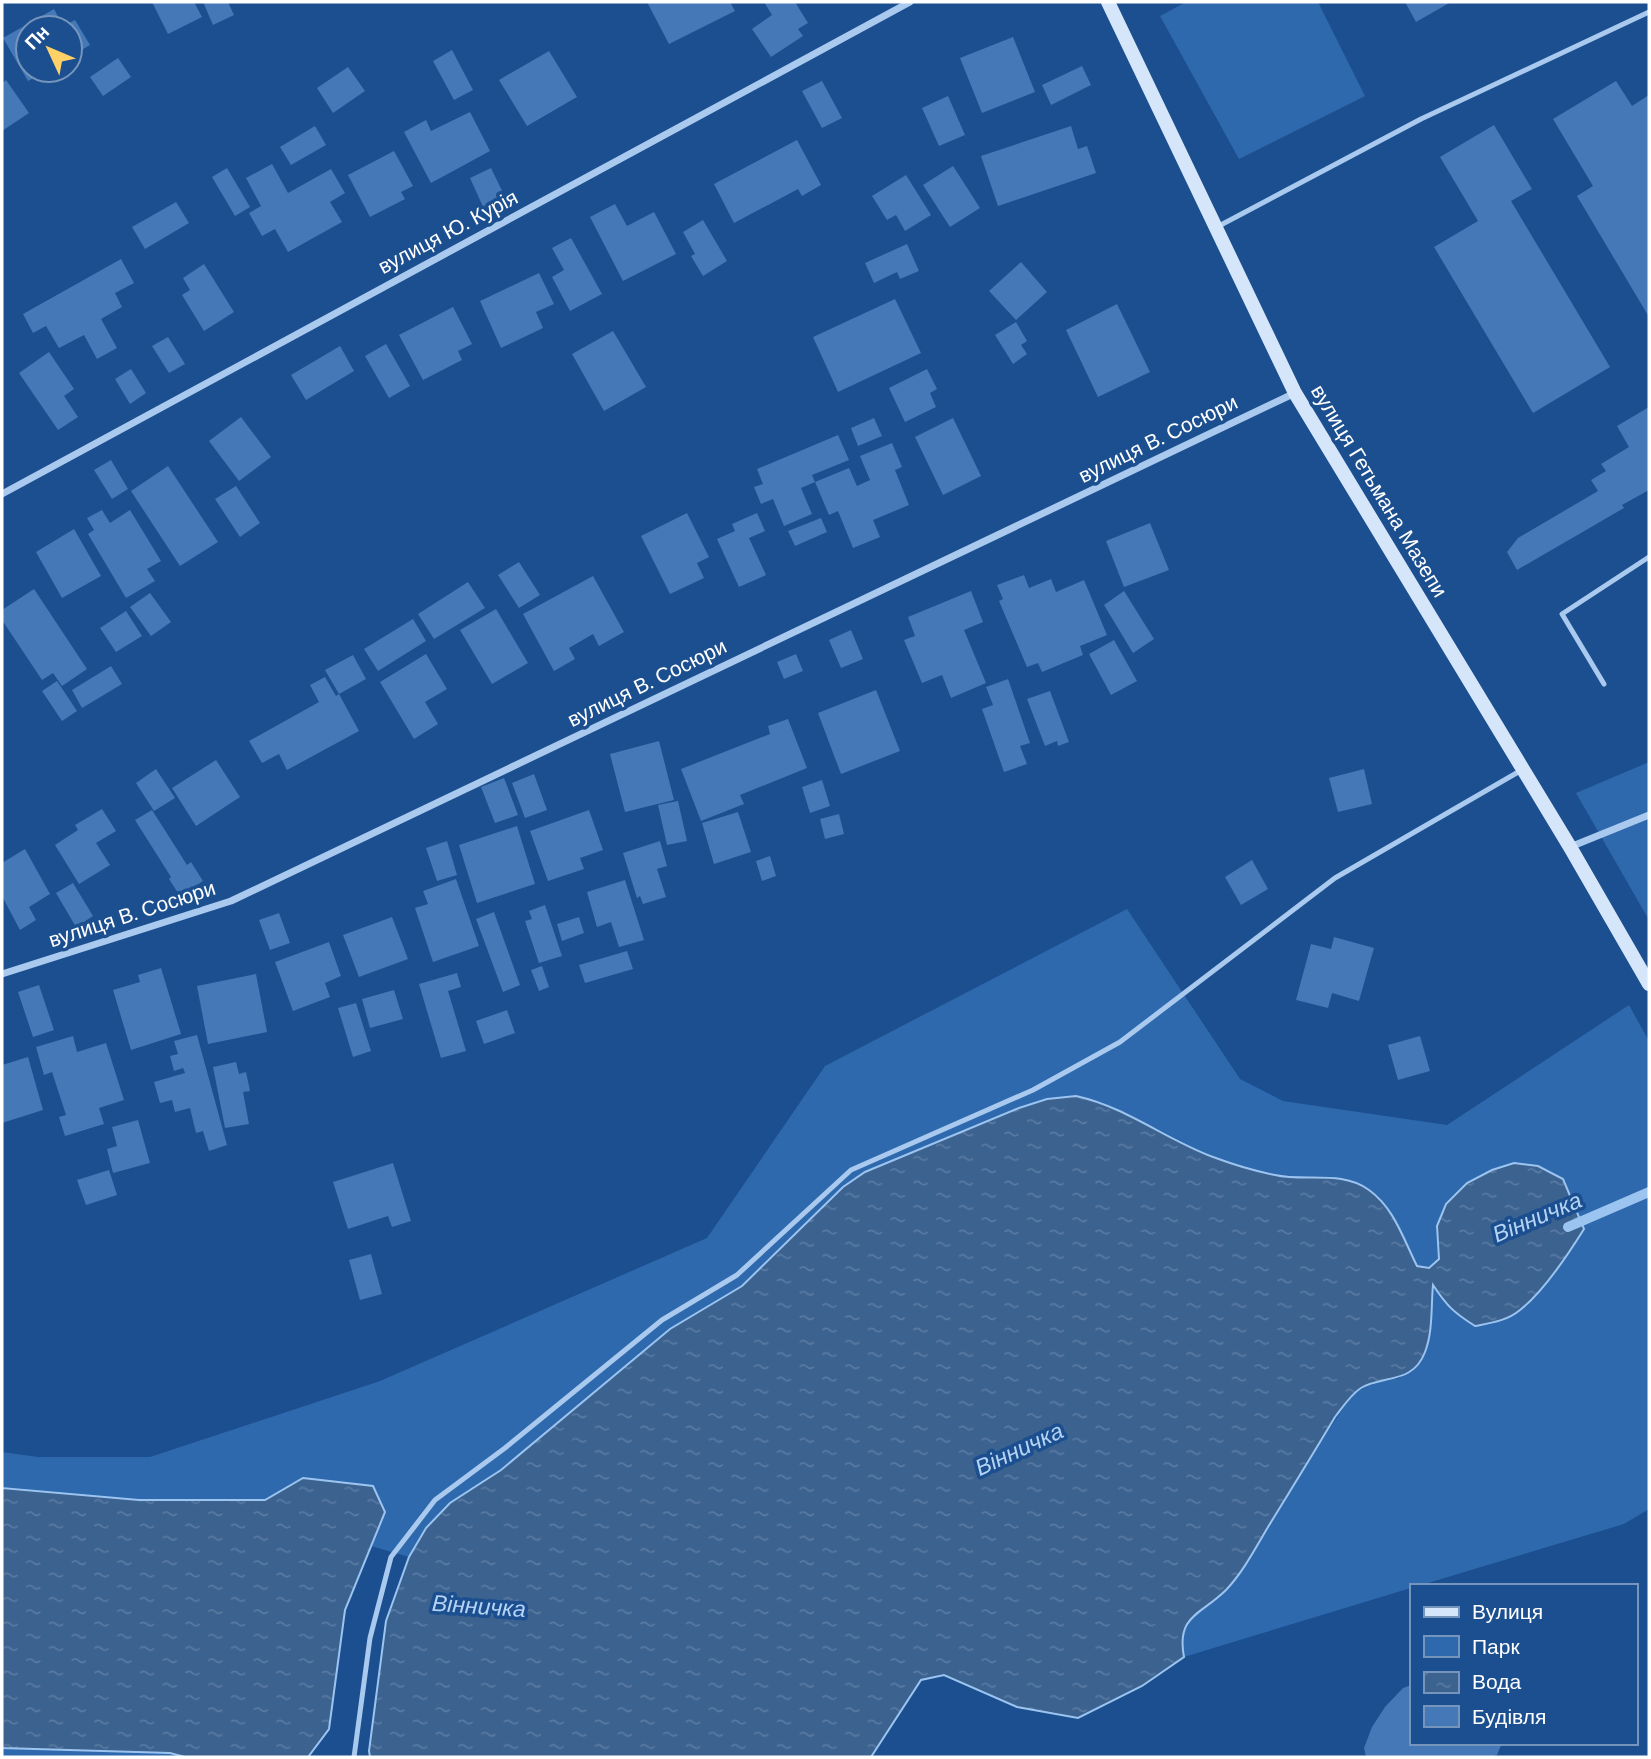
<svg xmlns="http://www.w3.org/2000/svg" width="1651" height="1759" viewBox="0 0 1651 1759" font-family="'DM Sans',sans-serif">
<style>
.green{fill:#2e69ad}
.water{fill:url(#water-ripples);stroke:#9cc4f0;stroke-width:2}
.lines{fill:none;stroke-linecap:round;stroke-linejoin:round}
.stream{stroke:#9cc4f0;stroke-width:10}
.building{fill:#4478b7}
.lane{stroke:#a9c9ee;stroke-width:5}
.street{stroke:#a9c9ee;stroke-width:7}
.secondary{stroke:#d6e6fa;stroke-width:14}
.labels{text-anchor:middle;stroke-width:7;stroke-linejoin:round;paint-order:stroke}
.street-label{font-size:21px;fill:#fff;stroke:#1b4f8f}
.water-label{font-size:23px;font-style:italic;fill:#b5d3f5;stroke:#1b4f8f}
</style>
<defs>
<pattern id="water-ripples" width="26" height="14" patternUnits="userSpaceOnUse" patternTransform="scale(1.75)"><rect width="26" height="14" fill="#3c6290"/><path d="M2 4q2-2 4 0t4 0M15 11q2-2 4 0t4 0" fill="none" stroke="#597aa1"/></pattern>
</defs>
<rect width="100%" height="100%" fill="#1b4f8f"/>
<g class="green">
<polygon points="1186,2 1318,2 1365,96 1239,159 1160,16"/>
<polygon points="1649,762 1649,920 1576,793"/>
<path d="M1127,909L1240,1079L1283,1101L1447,1125L1629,1005L1649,1041V1509L1624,1524L1418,1586H1411V1588L1184,1657C1177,1617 1199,1614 1224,1591L1349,1399C1364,1384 1380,1382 1400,1378L1397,1223L1380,1199L1357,1183L1344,1179L1276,1176L1212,1157L1126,1113L1100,1102L1076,1096L1047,1099L1019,1108L865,1172L843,1187L742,1286L670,1329L501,1470L450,1503L426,1528L409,1557L371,1546L385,1512L303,1478L265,1500H139L2,1488V1452L38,1457H150L380,1381L707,1238L825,1066Z"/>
<polygon points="2,1748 170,1753 185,1757 2,1757"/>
</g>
<g class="water">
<path d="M1076,1096C1126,1107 1165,1139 1213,1157C1232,1164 1254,1171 1275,1175C1305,1182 1342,1170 1369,1190C1394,1208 1403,1238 1417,1266L1429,1268L1439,1259L1437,1226L1446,1204L1467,1183L1492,1170L1514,1163L1538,1166L1563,1179L1584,1229C1569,1253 1542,1293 1520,1310C1507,1321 1490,1323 1475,1326C1453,1312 1447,1306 1433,1285C1431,1306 1433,1332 1425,1352C1413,1384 1384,1375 1361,1388C1350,1395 1343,1407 1335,1417C1313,1454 1290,1491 1268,1527C1255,1549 1243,1572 1226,1590C1201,1615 1176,1615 1184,1657L1142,1686L1078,1718L1017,1707L944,1675L921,1680L871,1757H370L369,1751L386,1621L409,1557L426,1528L450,1503L501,1470L670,1329L742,1286L843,1187L865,1172L1019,1108L1047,1099Z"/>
<polygon points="303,1478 373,1486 385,1512 345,1610 329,1729 308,1757 185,1757 170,1753 2,1748 2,1488 139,1500 265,1500"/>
</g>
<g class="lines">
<polyline class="stream" points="1568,1227 1649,1192"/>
</g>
<g class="building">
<polygon points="152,2 194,2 202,17 168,34"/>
<polygon points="203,2 228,2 234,15 213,25"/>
<polygon points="647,2 730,2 735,11 669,44"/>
<polygon points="764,2 795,2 808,23 798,29 803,36 771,57 752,29 772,15"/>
<polygon points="1405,2 1451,2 1416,22"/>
<polygon points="54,9 63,26 75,20 90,45 70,57 70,28 28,28 28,70 48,70 28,81 3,38"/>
<polygon points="1013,37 1035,92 982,113 960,58"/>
<polygon points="452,50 473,90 454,100 433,61"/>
<polygon points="549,51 577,97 527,126 499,80"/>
<polygon points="118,58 131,77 103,96 90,77"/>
<polygon points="1082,66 1091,85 1051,105 1042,85"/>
<polygon points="348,67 365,91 333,113 317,88"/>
<polygon points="6,80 29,113 2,131 2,83"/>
<polygon points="822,81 842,118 822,128 802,91"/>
<polygon points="1616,81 1632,106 1649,95 1649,317 1577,196 1593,186 1553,119"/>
<polygon points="948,96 965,135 939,146 922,108"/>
<polygon points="470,112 490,151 431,183 404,132 426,120 431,131"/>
<polygon points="1494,125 1532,189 1511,201 1610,367 1533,413 1434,247 1478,221 1440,157"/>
<polygon points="315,126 326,145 291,165 280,147"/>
<polygon points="1071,126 1078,149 1087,146 1096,173 998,206 981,156"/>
<polygon points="797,140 821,185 802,196 798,189 734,223 714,184"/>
<polygon points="394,151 413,186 401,192 405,199 370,217 348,175"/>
<polygon points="272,164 288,193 331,169 345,193 330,202 342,222 288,252 275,229 262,236 249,213 261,206 246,178"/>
<polygon points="953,166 980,208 950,227 923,185"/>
<polygon points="227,168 250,207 235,216 212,177"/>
<polygon points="491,168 506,199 484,209 470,178"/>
<polygon points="906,175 931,215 905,231 896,215 887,220 872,196"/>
<polygon points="176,202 189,223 145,249 132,227"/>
<polygon points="615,204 627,226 654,212 676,254 623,281 590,217"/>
<polygon points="703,220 727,261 703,276 691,256 695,254 683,232"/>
<polygon points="571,238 602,294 570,311 552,277 564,270 552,248"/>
<polygon points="907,244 919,271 900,279 897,272 874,283 865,263"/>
<polygon points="121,259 134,283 115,293 122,307 101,319 117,348 97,359 84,335 59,348 46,326 33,333 23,314"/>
<polygon points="1021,262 1047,292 1016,320 989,291"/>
<polygon points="204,264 234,312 204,331 182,295 190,290 183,278"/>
<polygon points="539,273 554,304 536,312 543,328 501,348 480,301"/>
<polygon points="895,299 921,353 838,392 813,337"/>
<polygon points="1117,304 1150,372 1098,397 1066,330"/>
<polygon points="453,307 472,344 458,351 462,360 423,380 399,335"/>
<polygon points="1016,322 1027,341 1021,345 1027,354 1013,364 995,335"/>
<polygon points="613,331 646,387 604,411 572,354"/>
<polygon points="168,337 185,364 169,373 152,346"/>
<polygon points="386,344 410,386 389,398 365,356"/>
<polygon points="340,346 354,371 306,400 291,375"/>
<polygon points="49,352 74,389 64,396 78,417 58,430 19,373"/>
<polygon points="131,369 146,393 130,404 115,379"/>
<polygon points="927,369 937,389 930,393 936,407 905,422 889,388"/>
<polygon points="1649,407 1649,490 1622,505 1624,508 1517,570 1507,552 1518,538 1598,491 1591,480 1606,471 1601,464 1629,447 1617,426"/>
<polygon points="241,417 271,457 239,481 209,441"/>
<polygon points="874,418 882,436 858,446 851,428"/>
<polygon points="953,418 981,476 943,495 915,437"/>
<polygon points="838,435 849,460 812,475 815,482 801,488 812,514 784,526 773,499 761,504 754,487 763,484 757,469"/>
<polygon points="892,443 902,467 895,470 909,505 873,520 880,537 853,548 838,511 829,515 815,482 849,468 857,486 870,480 860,456"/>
<polygon points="111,460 128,489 112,499 94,470"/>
<polygon points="168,466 218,542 180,566 131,491"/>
<polygon points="236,486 260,523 240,537 215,499"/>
<polygon points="102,510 110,523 130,510 161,561 147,569 155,581 126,598 88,534 94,530 87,518"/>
<polygon points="687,513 709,557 697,563 704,578 670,594 641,536"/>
<polygon points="757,513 765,531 749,538 766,575 739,587 717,539 735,531 732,524"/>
<polygon points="821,518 827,532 795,546 788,531"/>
<polygon points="1150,523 1169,570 1124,587 1106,541"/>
<polygon points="74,529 101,576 62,598 36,552"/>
<polygon points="519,562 540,595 519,608 498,575"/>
<polygon points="1024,575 1029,588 1051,579 1056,592 1084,580 1107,635 1080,646 1083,655 1042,672 1038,663 1027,667 999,601 1003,599 997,585"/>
<polygon points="593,576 624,632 599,646 593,634 569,648 575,659 554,671 523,614"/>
<polygon points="468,582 485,608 434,639 418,614"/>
<polygon points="34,589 87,669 62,686 53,673 42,680 2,620 2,610"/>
<polygon points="971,591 983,622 964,630 986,683 951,698 942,675 922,683 904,640 915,636 908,617"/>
<polygon points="1124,591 1154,639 1133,653 1104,605"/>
<polygon points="150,593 171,622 151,636 130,607"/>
<polygon points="496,609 528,663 492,684 460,630"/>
<polygon points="126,611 142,636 116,652 100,628"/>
<polygon points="413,619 426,641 378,671 364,649"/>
<polygon points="851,630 863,659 841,668 829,640"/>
<polygon points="1114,640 1137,681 1111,695 1089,654"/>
<polygon points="426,654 447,689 425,702 438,724 414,739 380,682"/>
<polygon points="796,654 803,671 784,679 777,662"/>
<polygon points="353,655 366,679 339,694 325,670"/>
<polygon points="111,666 122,684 82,708 72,690"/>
<polygon points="325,677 336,696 339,694 359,731 287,770 279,754 262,763 249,741 319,702 310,685"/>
<polygon points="1008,679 1030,743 1020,746 1027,764 1004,772 982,709 993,705 986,687"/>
<polygon points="57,681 77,711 62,721 42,691"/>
<polygon points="876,690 900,751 841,774 818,713"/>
<polygon points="1050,691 1069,742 1058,746 1057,741 1045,746 1027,699"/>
<polygon points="788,719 807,768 740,795 744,804 701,821 681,769 770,734 768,726"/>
<polygon points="659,741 674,800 625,812 610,754"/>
<polygon points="216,760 240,797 196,826 172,788"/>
<polygon points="156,769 175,798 154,811 136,783"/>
<polygon points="1364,769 1372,804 1338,812 1329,778"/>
<polygon points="534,774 547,810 525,818 512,783"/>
<polygon points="504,778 518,815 495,823 481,787"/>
<polygon points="822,780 830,806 810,813 802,787"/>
<polygon points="678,801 687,841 667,845 658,805"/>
<polygon points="102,809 116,831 96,843 110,865 79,884 55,845 78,830 75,825"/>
<polygon points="152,810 187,865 191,862 203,881 180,896 169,879 171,877 135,820"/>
<polygon points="589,810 603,850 580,858 584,869 548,881 530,831"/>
<polygon points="738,812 751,852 714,864 702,823"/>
<polygon points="839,814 844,834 825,839 820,819"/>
<polygon points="517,826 535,884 477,903 459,845"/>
<polygon points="447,841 457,875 437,881 426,848"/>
<polygon points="660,841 667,866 657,869 666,897 643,904 640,896 637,898 623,853"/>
<polygon points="25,849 50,894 29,907 36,920 20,930 2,896 2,863"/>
<polygon points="770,856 776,876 762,881 756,861"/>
<polygon points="1252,860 1268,889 1241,905 1225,877"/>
<polygon points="456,879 479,946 433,962 415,908 428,904 423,891"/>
<polygon points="625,880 644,940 619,947 611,922 597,927 587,892"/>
<polygon points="73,883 93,916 76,927 56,893"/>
<polygon points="545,905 562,956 539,963 525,921 532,919 529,911"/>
<polygon points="494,912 520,985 503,992 476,919"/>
<polygon points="279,913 290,943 270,950 259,920"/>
<polygon points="392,917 408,959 359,977 343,935"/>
<polygon points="579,917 584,933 562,941 557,924"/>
<polygon points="1334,937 1374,948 1359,1001 1332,993 1328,1008 1296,1000 1311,944 1331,949"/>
<polygon points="329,942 341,976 325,983 330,997 293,1011 275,962"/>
<polygon points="627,951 633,969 585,983 579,965"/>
<polygon points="542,966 549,987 539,991 531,970"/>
<polygon points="161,968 181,1034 131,1050 113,990 140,982 138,975"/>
<polygon points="457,973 461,987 448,991 466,1051 441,1058 419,984"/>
<polygon points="256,974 267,1032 208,1044 197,986"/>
<polygon points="39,985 54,1030 33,1037 18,992"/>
<polygon points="394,990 403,1019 370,1028 362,999"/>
<polygon points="356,1003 371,1051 353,1057 338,1008"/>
<polygon points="507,1010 515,1033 484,1044 476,1021"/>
<polygon points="197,1035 227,1145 209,1151 203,1131 196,1133 190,1108 175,1112 172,1100 160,1103 154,1082 185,1073 183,1068 174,1071 170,1056 178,1054 174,1041"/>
<polygon points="73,1036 77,1052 106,1043 124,1100 99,1108 104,1124 65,1136 59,1117 66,1115 52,1072 44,1075 36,1047"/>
<polygon points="1420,1036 1430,1071 1398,1080 1388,1045"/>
<polygon points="28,1057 43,1110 2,1123 2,1065"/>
<polygon points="236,1062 239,1074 246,1072 250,1091 243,1092 249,1124 225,1128 213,1067"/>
<polygon points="138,1120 150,1163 113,1173 107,1149 117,1146 112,1127"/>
<polygon points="393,1163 411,1221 392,1227 388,1216 348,1229 333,1182"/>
<polygon points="109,1170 117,1195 86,1205 77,1180"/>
<polygon points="371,1254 382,1294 360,1300 349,1260"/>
<polygon points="1411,1685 1411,1743 1502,1743 1497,1755 1489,1757 1366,1757 1364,1748 1372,1727 1385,1707 1403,1688"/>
</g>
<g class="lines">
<g class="lane">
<polyline points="1217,227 1421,119 1649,12"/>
<polyline points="1604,684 1562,614 1649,557"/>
<polyline points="354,1757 370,1638 391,1557 435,1500 505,1448 662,1320 737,1275 851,1170 1033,1090 1120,1042 1335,878 1520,771"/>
</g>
<g class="street">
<polyline points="2,494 910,2"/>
<polyline points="1570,847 1649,815"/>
<polyline points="2,974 231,901 1295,393"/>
</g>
<polyline class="secondary" points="1108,2 1295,393 1570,847 1649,984"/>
</g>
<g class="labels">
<g class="street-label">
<text transform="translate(448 232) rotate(-28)" y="7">вулиця Ю. Курія</text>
<text transform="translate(1158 439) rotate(-26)" y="7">вулиця В. Сосюри</text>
<text transform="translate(1379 491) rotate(59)" y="7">вулиця Гетьмана Мазепи</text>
<text transform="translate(647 683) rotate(-26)" y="7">вулиця В. Сосюри</text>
<text transform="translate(132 914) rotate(-18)" y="7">вулиця В. Сосюри</text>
</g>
<g class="water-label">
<text transform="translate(1537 1217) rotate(-23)" y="8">Вінничка</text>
<text transform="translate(1019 1449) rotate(-25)" y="8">Вінничка</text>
<text transform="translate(479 1606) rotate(4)" y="8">Вінничка</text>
</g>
</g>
<rect width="1651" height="1759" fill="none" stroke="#ffffff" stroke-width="7"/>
<rect x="1410" y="1584" width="228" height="161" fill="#1b4f8f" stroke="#7695bc" stroke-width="2"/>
<rect x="1424" y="1607" width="35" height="10" fill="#d6e6fa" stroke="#7695bc" stroke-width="2"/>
<text x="1472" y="1619" font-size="21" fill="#ffffff">Вулиця</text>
<rect x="1424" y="1636" width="35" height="21" fill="#2e69ad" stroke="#7695bc" stroke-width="2"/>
<text x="1472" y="1654" font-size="21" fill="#ffffff">Парк</text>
<rect x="1424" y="1672" width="35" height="21" fill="url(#water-ripples)" stroke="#7695bc" stroke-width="2"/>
<text x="1472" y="1689" font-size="21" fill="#ffffff">Вода</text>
<rect x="1424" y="1706" width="35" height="21" fill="#4478b7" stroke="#7695bc" stroke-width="2"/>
<text x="1472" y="1724" font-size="21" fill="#ffffff">Будівля</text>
<g transform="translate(49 49) rotate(314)"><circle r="33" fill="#1b4f8f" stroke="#7695bc" stroke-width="2"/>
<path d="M0-5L12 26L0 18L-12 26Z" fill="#ffd166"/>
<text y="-10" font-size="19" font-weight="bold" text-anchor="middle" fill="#ffffff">Пн</text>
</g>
</svg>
